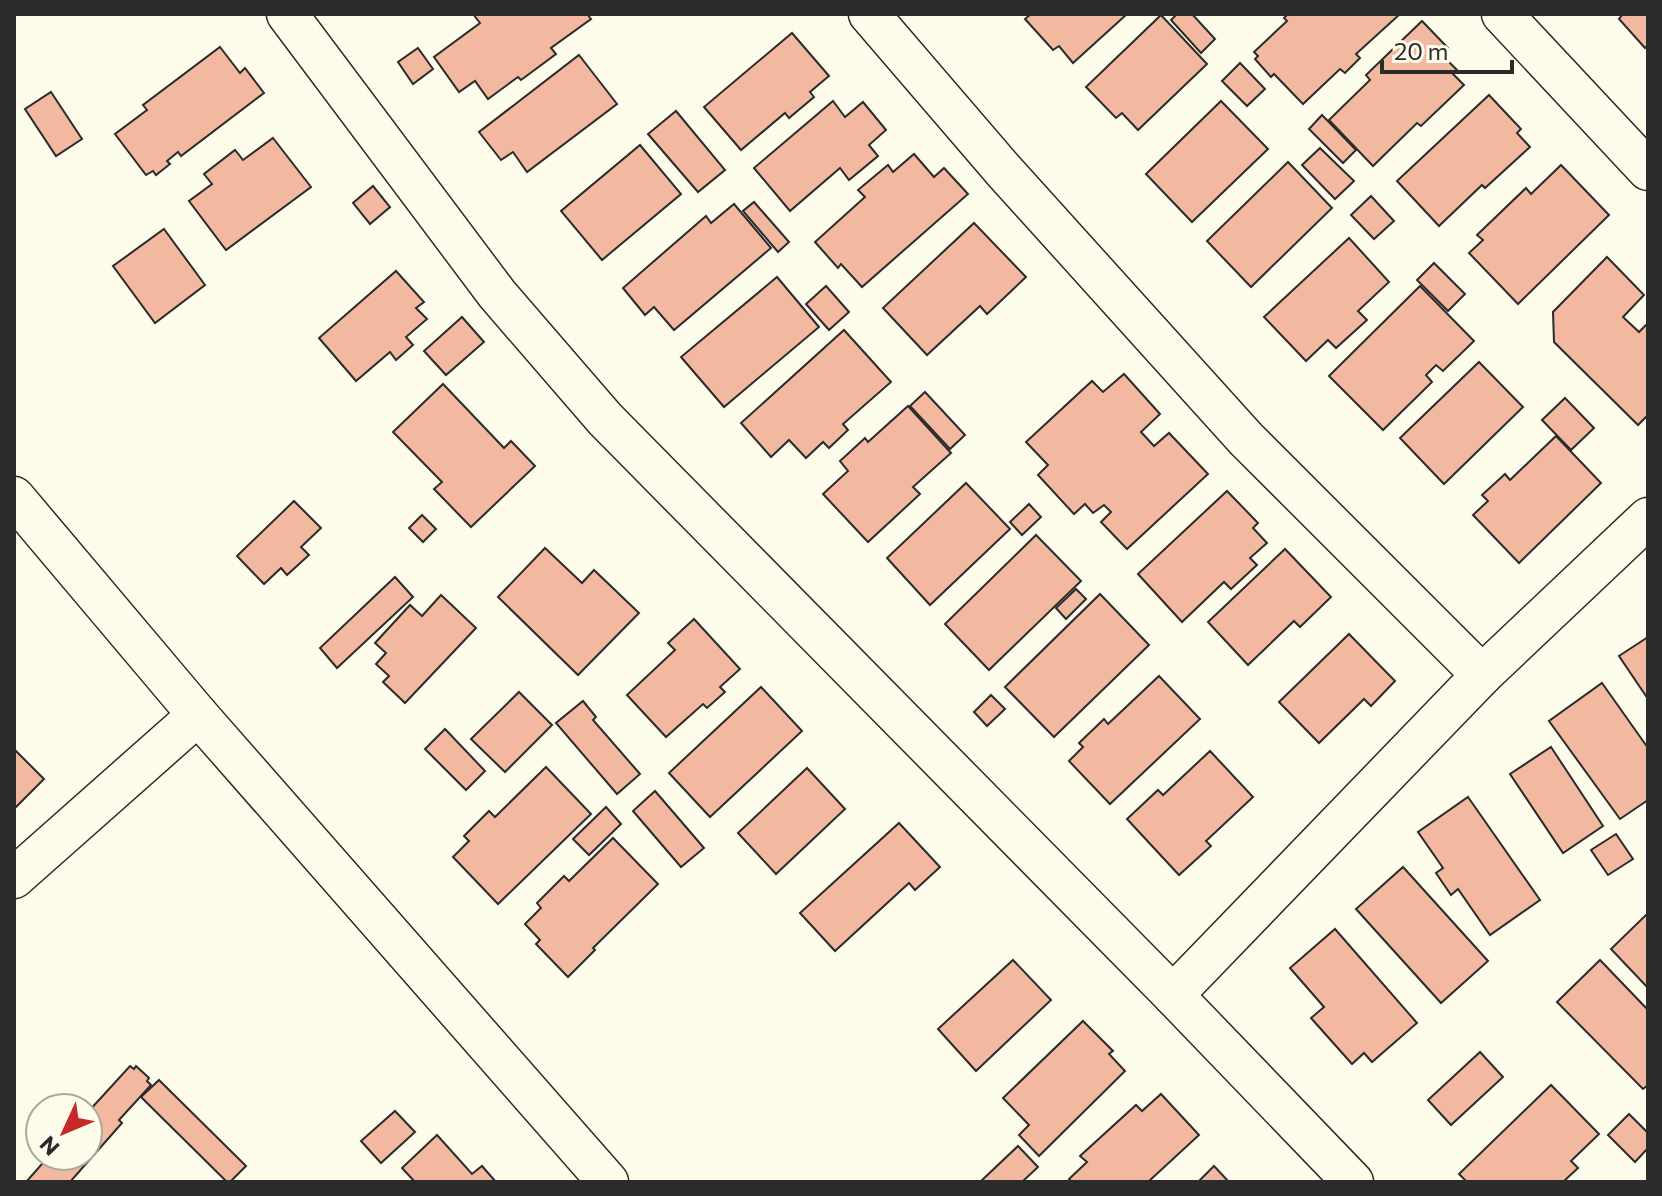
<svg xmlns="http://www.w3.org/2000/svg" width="1662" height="1196" viewBox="0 0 1662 1196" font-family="Commissioner,sans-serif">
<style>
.building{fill:#f2b8a0;stroke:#2b2b2b;stroke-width:2}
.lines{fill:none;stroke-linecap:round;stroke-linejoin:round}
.minor-casing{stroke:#2b2b2b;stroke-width:43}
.minor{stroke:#fdfbea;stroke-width:40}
</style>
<rect width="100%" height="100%" fill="#fdfbea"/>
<g class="building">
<polygon points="473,14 587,14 591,19 551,48 556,54 521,80 518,77 488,99 475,81 459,92 434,57 480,23"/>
<polygon points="1031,14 1127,14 1073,63 1059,46 1053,50 1025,19"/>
<polygon points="1177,14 1192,14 1215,39 1201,53 1171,20"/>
<polygon points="1288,14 1400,14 1356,54 1360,58 1345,73 1340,69 1303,104 1274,74 1271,77 1255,59 1258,56 1254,52 1287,21 1284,18"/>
<polygon points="1623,14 1648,14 1648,45 1645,48 1619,19"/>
<polygon points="1161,15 1207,64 1138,130 1122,113 1116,118 1086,87"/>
<polygon points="1422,21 1448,48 1441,54 1457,70 1453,74 1464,85 1421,126 1417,123 1373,166 1329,120 1370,80 1366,75"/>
<polygon points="792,33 829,76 810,92 814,97 789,118 785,113 741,150 704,107"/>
<polygon points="220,47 240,73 245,68 264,93 181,156 178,152 167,161 170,164 156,175 153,171 146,175 115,134 147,110 143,105"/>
<polygon points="418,48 433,69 413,84 398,62"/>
<polygon points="579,55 617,104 527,172 513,152 501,160 479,132"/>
<polygon points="1240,63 1265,89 1247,106 1222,81"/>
<polygon points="51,92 82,139 56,156 25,109"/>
<polygon points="1489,95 1521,129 1517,133 1530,147 1485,188 1482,185 1439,226 1397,181"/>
<polygon points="833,101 845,117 863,102 886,130 869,145 878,156 849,180 840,168 790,211 754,168"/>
<polygon points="1221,101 1268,149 1192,222 1146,174"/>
<polygon points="676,111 725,170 698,192 648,134"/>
<polygon points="1322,115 1356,150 1343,163 1309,129"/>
<polygon points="273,138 311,187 226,250 189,201 212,184 204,174 235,150 243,160"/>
<polygon points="640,145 681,194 602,260 561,211"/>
<polygon points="1320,148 1354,181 1335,199 1302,165"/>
<polygon points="914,154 934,177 944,168 968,194 862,287 841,264 838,268 815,242 865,197 858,190 888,165 893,172"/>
<polygon points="1288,162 1332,208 1251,287 1207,241"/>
<polygon points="1561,165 1609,215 1518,304 1469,253 1483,240 1477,235 1526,188 1531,194"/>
<polygon points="373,186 390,207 370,224 353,203"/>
<polygon points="1371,196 1394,221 1374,239 1351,215"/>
<polygon points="754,202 789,242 778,252 743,211"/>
<polygon points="734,204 771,248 674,330 654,307 645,315 623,288 706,216 711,223"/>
<polygon points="974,223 1026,277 987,314 980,306 927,355 883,308"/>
<polygon points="164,229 205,285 155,323 113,266"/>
<polygon points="1349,238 1389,282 1358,311 1367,320 1336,348 1328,340 1306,361 1264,317"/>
<polygon points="1607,257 1644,295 1623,317 1639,332 1648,323 1648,415 1638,425 1554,342 1553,312"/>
<polygon points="1434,263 1465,294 1448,311 1417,280"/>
<polygon points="396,271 424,302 416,308 427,319 406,337 413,345 396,360 390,352 356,381 319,338"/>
<polygon points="777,277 819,327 724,407 681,357"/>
<polygon points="826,286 849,312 829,330 806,304"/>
<polygon points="1420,286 1474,341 1443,371 1436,365 1426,375 1432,382 1383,430 1329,376"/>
<polygon points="462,317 484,342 446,375 424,351"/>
<polygon points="844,330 891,382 843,424 848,430 829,448 823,442 806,458 789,440 771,457 741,423"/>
<polygon points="1479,362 1523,407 1444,484 1400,438"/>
<polygon points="1124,374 1160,414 1141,432 1154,446 1169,433 1208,474 1127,549 1101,522 1111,512 1104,505 1093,513 1085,504 1074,514 1038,475 1048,465 1026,442 1092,381 1103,392"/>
<polygon points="443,384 504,448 511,441 535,466 471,527 434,489 442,482 393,432"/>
<polygon points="925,392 965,435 950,449 910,406"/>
<polygon points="1565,398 1594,428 1571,450 1542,420"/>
<polygon points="908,406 951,453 913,487 920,494 868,542 823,494 848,471 840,461 865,438 868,442"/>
<polygon points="1556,436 1601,483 1519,563 1473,515 1488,501 1482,495 1505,474 1510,480"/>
<polygon points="966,483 1010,529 930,605 887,558"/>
<polygon points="1227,491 1258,523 1253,528 1267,543 1250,558 1257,565 1231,589 1224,582 1182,622 1138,574"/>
<polygon points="294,501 321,528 301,547 309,555 287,575 281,568 264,584 237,556"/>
<polygon points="1029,504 1041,517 1022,535 1010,522"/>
<polygon points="422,515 436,529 423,542 409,528"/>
<polygon points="1036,535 1081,581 989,670 945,624"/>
<polygon points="545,548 582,583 594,570 639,613 578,675 498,597"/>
<polygon points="1285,549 1331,597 1300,627 1294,621 1248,665 1208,622"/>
<polygon points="395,577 413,597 337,668 320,648"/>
<polygon points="1076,589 1086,599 1066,619 1056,608"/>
<polygon points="1100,594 1149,645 1054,737 1005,687"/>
<polygon points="441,595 476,628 405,703 383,682 389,676 376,664 386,653 375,643 410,605 422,616"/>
<polygon points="694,619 740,669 720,687 725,692 707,708 703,704 666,737 627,695 675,650 668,643"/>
<polygon points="1349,634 1395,681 1371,706 1364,699 1319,743 1279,702"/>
<polygon points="1648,637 1648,699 1619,656"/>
<polygon points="1159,676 1200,719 1110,804 1069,761 1083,747 1079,743 1104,719 1108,724"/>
<polygon points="1602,683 1648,748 1648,800 1620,819 1549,721"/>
<polygon points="761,687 802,731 710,817 669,773"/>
<polygon points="519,692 552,725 505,772 471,739"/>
<polygon points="991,695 1005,709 987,726 974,712"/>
<polygon points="583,701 596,717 593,720 640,774 617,794 556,723"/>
<polygon points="445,729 485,771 466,790 425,749"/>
<polygon points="1551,747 1603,826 1563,853 1510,774"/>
<polygon points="14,749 44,779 14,809"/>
<polygon points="1210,751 1253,797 1206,841 1211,846 1179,875 1127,819 1158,790 1163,795"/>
<polygon points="546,767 591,814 498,904 453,857 469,841 464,836 489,811 495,817"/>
<polygon points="807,768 845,809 776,874 738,833"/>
<polygon points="655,791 704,848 681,867 633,811"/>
<polygon points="1468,797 1540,900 1490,935 1458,889 1451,895 1436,873 1443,868 1418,832"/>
<polygon points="606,807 621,824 589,855 573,839"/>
<polygon points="899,823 940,867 915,890 909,883 835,951 800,913"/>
<polygon points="1616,834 1633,859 1608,875 1591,850"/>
<polygon points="613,838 658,884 593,948 595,950 568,977 536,944 540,940 525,924 541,908 537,903 564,876 569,881"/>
<polygon points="1403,867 1488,961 1441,1003 1356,909"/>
<polygon points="1648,913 1648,988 1611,949"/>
<polygon points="1335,929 1417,1023 1372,1062 1364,1053 1352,1064 1311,1018 1324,1007 1290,968"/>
<polygon points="1013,960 1051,1000 976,1071 938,1029"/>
<polygon points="1600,960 1648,1010 1648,1085 1643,1089 1557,1002"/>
<polygon points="1083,1021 1113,1051 1109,1054 1125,1071 1039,1156 1019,1135 1029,1125 1003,1098"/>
<polygon points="1480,1052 1503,1077 1451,1125 1428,1100"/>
<polygon points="130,1066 134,1069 136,1066 149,1078 147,1081 151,1085 119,1120 122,1123 70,1182 26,1182 49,1156 88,1156 88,1112"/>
<polygon points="159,1080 246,1166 230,1182 227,1182 141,1097"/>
<polygon points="1551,1085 1599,1134 1571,1161 1578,1168 1563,1182 1467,1182 1459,1174"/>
<polygon points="1161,1094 1199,1135 1148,1182 1072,1182 1069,1179 1087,1162 1080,1156 1136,1105 1142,1111"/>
<polygon points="395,1111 415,1132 381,1163 361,1141"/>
<polygon points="1629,1114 1648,1133 1648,1148 1635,1162 1608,1135"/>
<polygon points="437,1135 472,1174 482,1166 496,1182 415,1182 402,1168"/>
<polygon points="1018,1146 1038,1167 1022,1182 980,1182"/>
<polygon points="1214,1166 1229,1182 1198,1182"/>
</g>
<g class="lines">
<g class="minor-casing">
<g id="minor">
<polyline points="287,14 497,294 605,419 1173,995 1353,1182"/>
<polyline points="869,14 1003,170 1246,439 1482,675"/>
<polyline points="1502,14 1648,170"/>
<polyline points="14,497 198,715 608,1182"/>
<polyline points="14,878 198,715"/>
<polyline points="1173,995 1482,675 1648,518"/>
</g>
</g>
<use href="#minor" class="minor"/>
</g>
<rect width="1662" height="1196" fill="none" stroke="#2b2b2b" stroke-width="32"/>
<g transform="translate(64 1132) rotate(226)"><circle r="38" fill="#fdfbea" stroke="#a9a89e" stroke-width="2"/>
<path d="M0-6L14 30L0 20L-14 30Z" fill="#c62828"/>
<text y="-12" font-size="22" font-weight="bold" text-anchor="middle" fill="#2b2b2b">N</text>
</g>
<path d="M1382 60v12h130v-12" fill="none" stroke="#2b2b2b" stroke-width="4"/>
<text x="1394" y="60" font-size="24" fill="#2b2b2b" stroke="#fdfbea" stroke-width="6" paint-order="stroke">20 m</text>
</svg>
